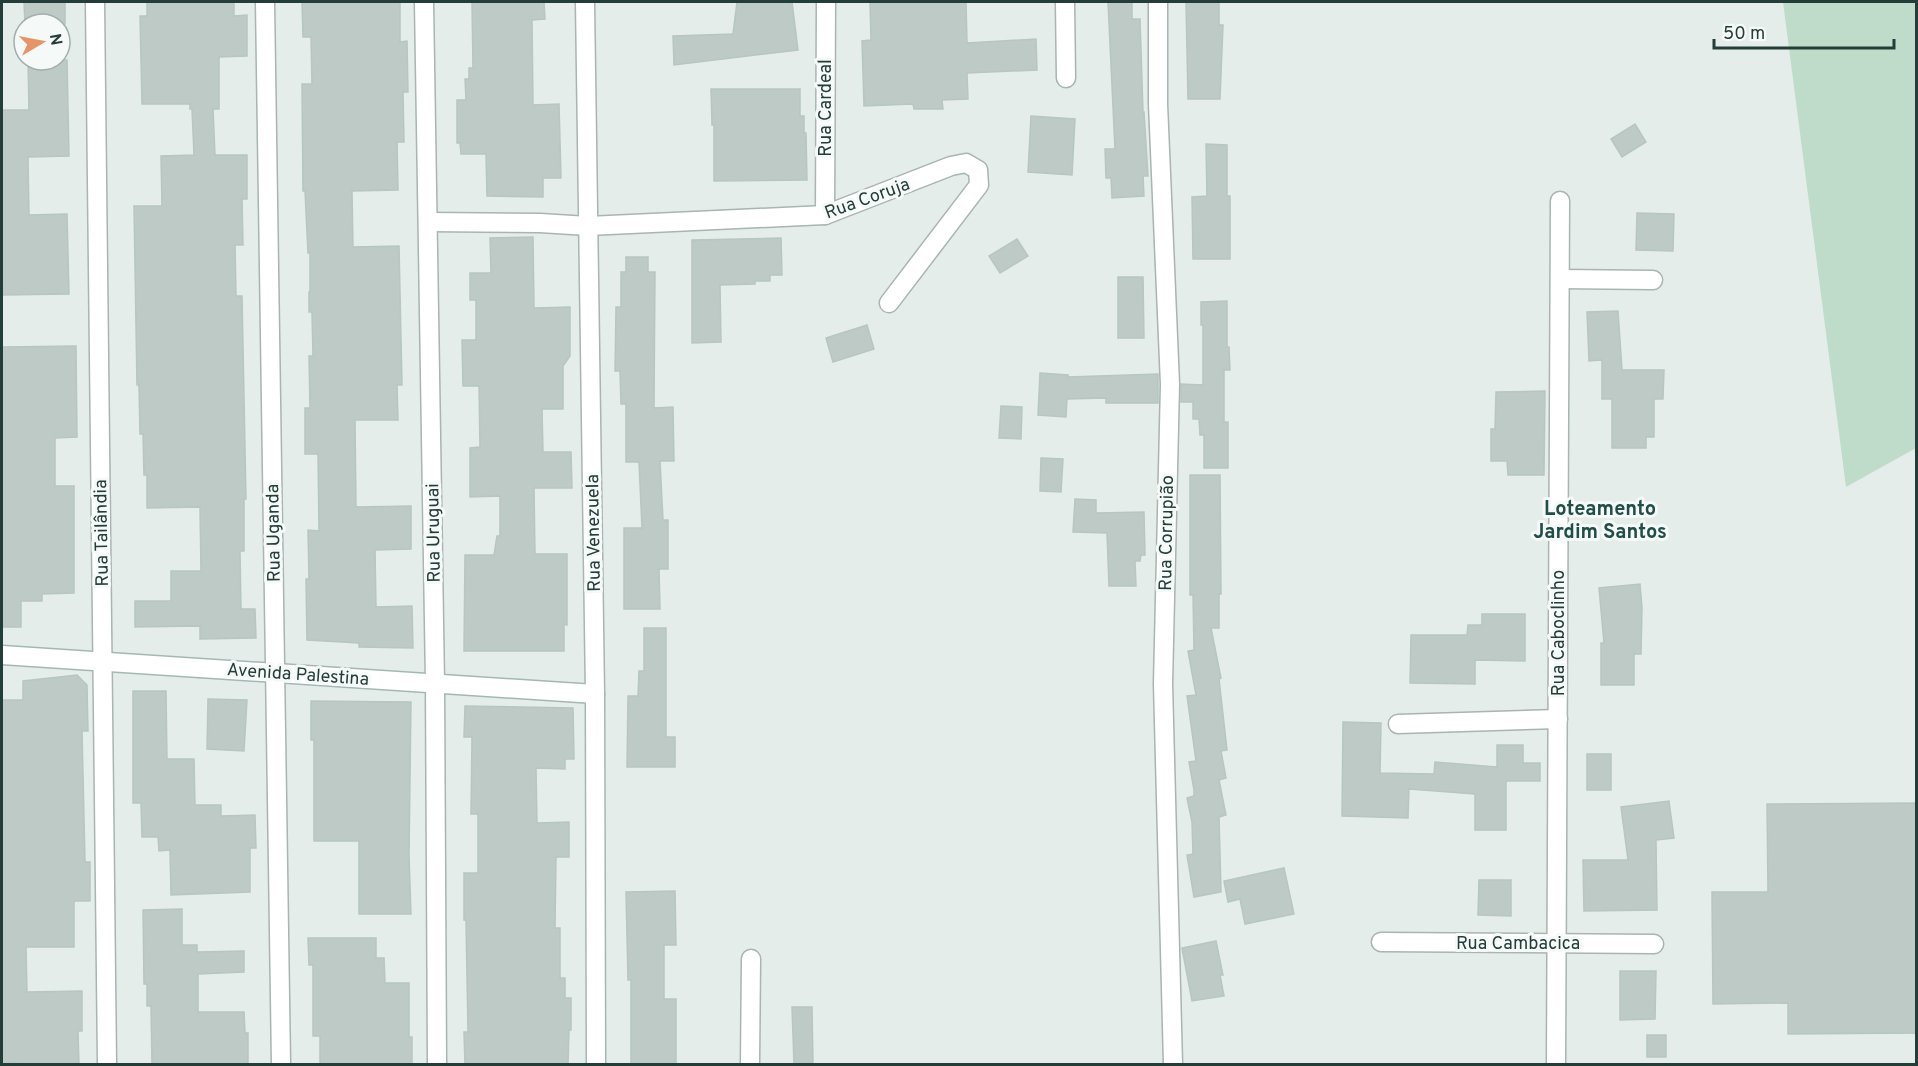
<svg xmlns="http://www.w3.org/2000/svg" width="1918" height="1066" viewBox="0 0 1918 1066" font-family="Overpass,sans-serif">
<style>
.green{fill:#bfdcca}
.building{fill:#bdcac6;stroke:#b7c6c1;stroke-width:1.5}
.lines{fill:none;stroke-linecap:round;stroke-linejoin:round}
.street-casing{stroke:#a8b5b1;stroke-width:21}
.secondary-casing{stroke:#a4b8b3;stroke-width:21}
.street{stroke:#fff;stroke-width:18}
.secondary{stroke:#fff;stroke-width:18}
.labels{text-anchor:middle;stroke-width:6;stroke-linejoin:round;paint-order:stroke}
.street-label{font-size:18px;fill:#253d39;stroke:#f5f9f8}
.neighbourhood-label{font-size:20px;font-weight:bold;fill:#224e48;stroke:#f5f9f8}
</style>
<rect width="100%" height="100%" fill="#e5edea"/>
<polygon class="green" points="1783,2 1916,2 1916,448 1846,487"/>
<g class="building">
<polygon points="24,2 65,2 65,24 25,24"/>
<polygon points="147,2 234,2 234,16 247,15 247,56 219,57 219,109 213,109 215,155 247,155 247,199 242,199 243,245 235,245 236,296 242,296 246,499 244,499 244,551 240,551 241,609 255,609 256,638 200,639 200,626 135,627 135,601 171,601 171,571 201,571 200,507 147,508 147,475 144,475 143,434 140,434 139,385 137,385 134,206 162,206 161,156 194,155 192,109 190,109 190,104 142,104 140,16 147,16"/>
<polygon points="302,2 400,2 400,42 407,41 408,92 403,92 404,142 397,142 398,190 352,191 353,247 399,246 402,385 397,385 398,420 355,420 356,507 411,506 411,549 375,550 376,607 412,606 413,648 359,647 359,643 307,640 306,579 309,579 308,530 319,531 318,454 305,454 305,408 310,408 309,356 313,356 312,312 309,312 309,292 310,292 310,253 308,253 305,191 303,191 302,84 312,84 311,37 303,37"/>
<polygon points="472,2 544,2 545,19 532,20 533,105 559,104 561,178 543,178 543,197 487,196 486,154 461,154 460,143 457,143 457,100 466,100 465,79 469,79 469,68 473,68"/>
<polygon points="737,2 792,2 798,50 674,65 673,36 733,34"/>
<polygon points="870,2 966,2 967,43 1036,39 1037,70 967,73 968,99 942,100 943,109 914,109 913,104 864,106 862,41 871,40"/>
<polygon points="1108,2 1132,2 1132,19 1140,19 1143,112 1144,112 1148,176 1143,176 1144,196 1112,198 1111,178 1106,178 1105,149 1115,149"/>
<polygon points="1186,2 1219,2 1219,25 1223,25 1220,99 1188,99"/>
<polygon points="28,60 67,60 69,156 28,157 29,215 67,214 69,294 2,295 2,110 29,110"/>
<polygon points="711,89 800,89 800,116 804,116 804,133 806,133 807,180 714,181 714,125 712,125"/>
<polygon points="1031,116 1075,119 1072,175 1028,172"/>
<polygon points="1635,124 1646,142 1622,157 1611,139"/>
<polygon points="1206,144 1227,145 1227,196 1230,196 1230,259 1193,259 1192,197 1207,196"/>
<polygon points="1637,213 1674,214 1673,251 1636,250"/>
<polygon points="533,237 534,308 570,307 570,356 563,366 563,409 542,409 543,452 571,452 572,488 534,488 535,554 567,554 567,625 564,624 564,651 464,651 465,555 494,555 497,536 500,536 500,496 470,497 470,448 480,447 479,386 463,386 462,340 476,340 476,300 470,300 470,273 491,273 490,238"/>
<polygon points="781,238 782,275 770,275 770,281 755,281 755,284 720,285 721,342 692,343 692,240"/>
<polygon points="1017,239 1028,256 1000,273 989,256"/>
<polygon points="626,257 648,257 648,272 655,272 654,408 673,407 674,461 660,461 663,520 668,520 668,569 659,569 660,609 624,609 624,528 642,528 639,462 626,462 626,404 621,404 620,371 615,371 616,307 621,307 621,272 626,272"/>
<polygon points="1118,277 1143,277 1144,338 1118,338"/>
<polygon points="1227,301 1227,347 1229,347 1230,370 1224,370 1224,422 1228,422 1228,468 1204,468 1204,435 1200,435 1199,419 1193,419 1193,402 1181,402 1181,384 1203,385 1203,325 1201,325 1201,302"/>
<polygon points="1618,311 1622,370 1664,370 1663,399 1654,399 1654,437 1646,437 1646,448 1612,448 1612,399 1602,399 1602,360 1589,361 1587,312"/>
<polygon points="867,325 874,349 833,362 826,338"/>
<polygon points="76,346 77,437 55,438 55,486 74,486 74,593 42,594 42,601 21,601 21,627 2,627 2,347"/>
<polygon points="1040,373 1068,375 1068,377 1158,374 1158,403 1106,403 1106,398 1067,399 1066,417 1038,415"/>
<polygon points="1545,391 1544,475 1508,475 1507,461 1491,461 1491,429 1495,429 1496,392"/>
<polygon points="1001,406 1022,407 1021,439 999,438"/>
<polygon points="1041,458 1063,459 1061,492 1040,491"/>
<polygon points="1190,475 1220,475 1221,594 1219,594 1219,628 1211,628 1221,678 1219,679 1227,750 1221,751 1226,778 1219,780 1226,815 1219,817 1221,892 1194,897 1187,855 1193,854 1192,822 1187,798 1194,796 1194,790 1189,762 1196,761 1187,696 1196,695 1188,651 1194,650 1193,595 1190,595"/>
<polygon points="1075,499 1096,500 1096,513 1144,512 1145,555 1141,555 1140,561 1135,561 1136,586 1109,586 1107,533 1073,532"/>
<polygon points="1640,584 1642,608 1641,654 1634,654 1634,685 1601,685 1601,643 1604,643 1599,588"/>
<polygon points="1482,614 1525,614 1525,661 1475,660 1475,684 1410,683 1411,635 1467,635 1468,625 1482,625"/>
<polygon points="644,628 666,628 666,737 675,737 675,767 627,767 628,696 638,696 639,671 644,671"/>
<polygon points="77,675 87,685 88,731 82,731 85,862 90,862 90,901 74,901 74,947 26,947 27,992 82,991 82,1031 78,1031 79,1065 2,1063 2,700 23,700 23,681"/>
<polygon points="133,691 166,691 167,759 194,759 195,805 221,805 221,816 255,815 256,848 250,848 250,892 171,895 170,850 159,851 158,837 142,837 141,803 133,803"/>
<polygon points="208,699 247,700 244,751 207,749"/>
<polygon points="311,701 411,702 409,855 411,914 359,914 359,841 314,841 314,740 311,740"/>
<polygon points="465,706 573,708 574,759 565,759 565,769 536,768 537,823 569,822 569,857 556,857 555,928 560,928 560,978 565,978 565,998 571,998 571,1030 569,1030 568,1065 465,1065 464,1032 468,1032 466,920 464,920 464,873 478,873 478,814 471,814 472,737 464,737"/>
<polygon points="1343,722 1381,723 1380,773 1434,774 1435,762 1497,767 1497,745 1523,745 1523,763 1540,763 1540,781 1506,781 1506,830 1475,830 1475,794 1409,789 1408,818 1342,816"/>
<rect x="1587" y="754" width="24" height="36"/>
<polygon points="1669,801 1674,838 1656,840 1657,910 1584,911 1583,860 1628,860 1621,807"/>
<polygon points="1917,803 1917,1033 1788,1034 1788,1003 1713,1004 1712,892 1768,892 1767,804"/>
<polygon points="1284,868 1294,914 1245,924 1240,899 1228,902 1224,881"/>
<polygon points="1479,880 1511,880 1511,916 1478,915"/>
<polygon points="675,891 676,945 664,945 664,999 676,999 676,1065 631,1065 631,980 628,980 626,892"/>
<polygon points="182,909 182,945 197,945 197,952 244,951 244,972 198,974 198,1012 244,1012 245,1033 248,1033 248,1065 152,1065 151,1006 147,1006 147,984 144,984 143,910"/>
<polygon points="308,938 376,938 376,958 384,958 385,983 409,983 409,1037 412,1037 412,1065 320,1065 320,1036 313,1036 313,965 309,965"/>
<polygon points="1216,941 1223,975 1220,975 1224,996 1192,1001 1182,948"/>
<polygon points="1620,971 1656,971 1655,1019 1620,1020"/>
<polygon points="792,1007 812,1007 813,1063 794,1064"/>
<rect x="1647" y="1035" width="19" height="22"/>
</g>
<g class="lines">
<g class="street-casing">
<g id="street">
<polyline points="95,2 107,1064"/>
<polyline points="265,2 281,1064"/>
<polyline points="424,2 435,684 437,1064"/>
<polyline points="585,2 595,694"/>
<polyline points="1065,2 1066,78"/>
<polyline points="1158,2 1158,104 1170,384 1163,684 1173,1064"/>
<polyline points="825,215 826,2"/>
<polyline points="428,222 540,223 588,226 825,215 951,166 966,163 978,170 979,185 889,303"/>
<polyline points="1560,279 1653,280"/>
<polyline points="1398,724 1558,719"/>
<polyline points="1381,942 1654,944"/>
<polyline points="750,1064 751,959"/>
<polyline points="1556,1064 1560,201"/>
</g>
</g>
<g class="secondary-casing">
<polyline id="secondary" points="2,655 595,694 596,1064"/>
</g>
<use href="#street" class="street"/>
<use href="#secondary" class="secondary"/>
</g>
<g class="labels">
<g class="street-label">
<text transform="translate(825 108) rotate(-90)" y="6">Rua Cardeal</text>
<text transform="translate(867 198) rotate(-20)" y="6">Rua Coruja</text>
<text transform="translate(101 533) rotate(-91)" y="6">Rua Tailândia</text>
<text transform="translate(273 533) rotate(-91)" y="6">Rua Uganda</text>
<text transform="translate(433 533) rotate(-91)" y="6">Rua Uruguai</text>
<text transform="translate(593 533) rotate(-91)" y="6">Rua Venezuela</text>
<text transform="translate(1166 533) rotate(-89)" y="6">Rua Corrupião</text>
<text transform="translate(1558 633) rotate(-90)" y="6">Rua Caboclinho</text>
<text transform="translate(298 674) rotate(4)" y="6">Avenida Palestina</text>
<text x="1518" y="949">Rua Cambacica</text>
</g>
<g class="neighbourhood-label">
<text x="1600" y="515">Loteamento<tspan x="1600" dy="23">Jardim Santos</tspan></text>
</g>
</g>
<rect width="1918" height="1066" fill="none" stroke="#253d39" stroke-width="6"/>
<g transform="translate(42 42) rotate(80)"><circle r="28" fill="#f5f9f8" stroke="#a2aeac" stroke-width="1.5"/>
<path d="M0-4.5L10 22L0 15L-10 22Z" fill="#e79568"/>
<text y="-9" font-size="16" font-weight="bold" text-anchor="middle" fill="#253d39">N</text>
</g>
<path d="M1714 39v9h180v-9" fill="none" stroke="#253d39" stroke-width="3"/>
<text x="1723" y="39" font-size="18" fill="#253d39" stroke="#f5f9f8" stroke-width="4.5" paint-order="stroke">50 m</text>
</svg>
